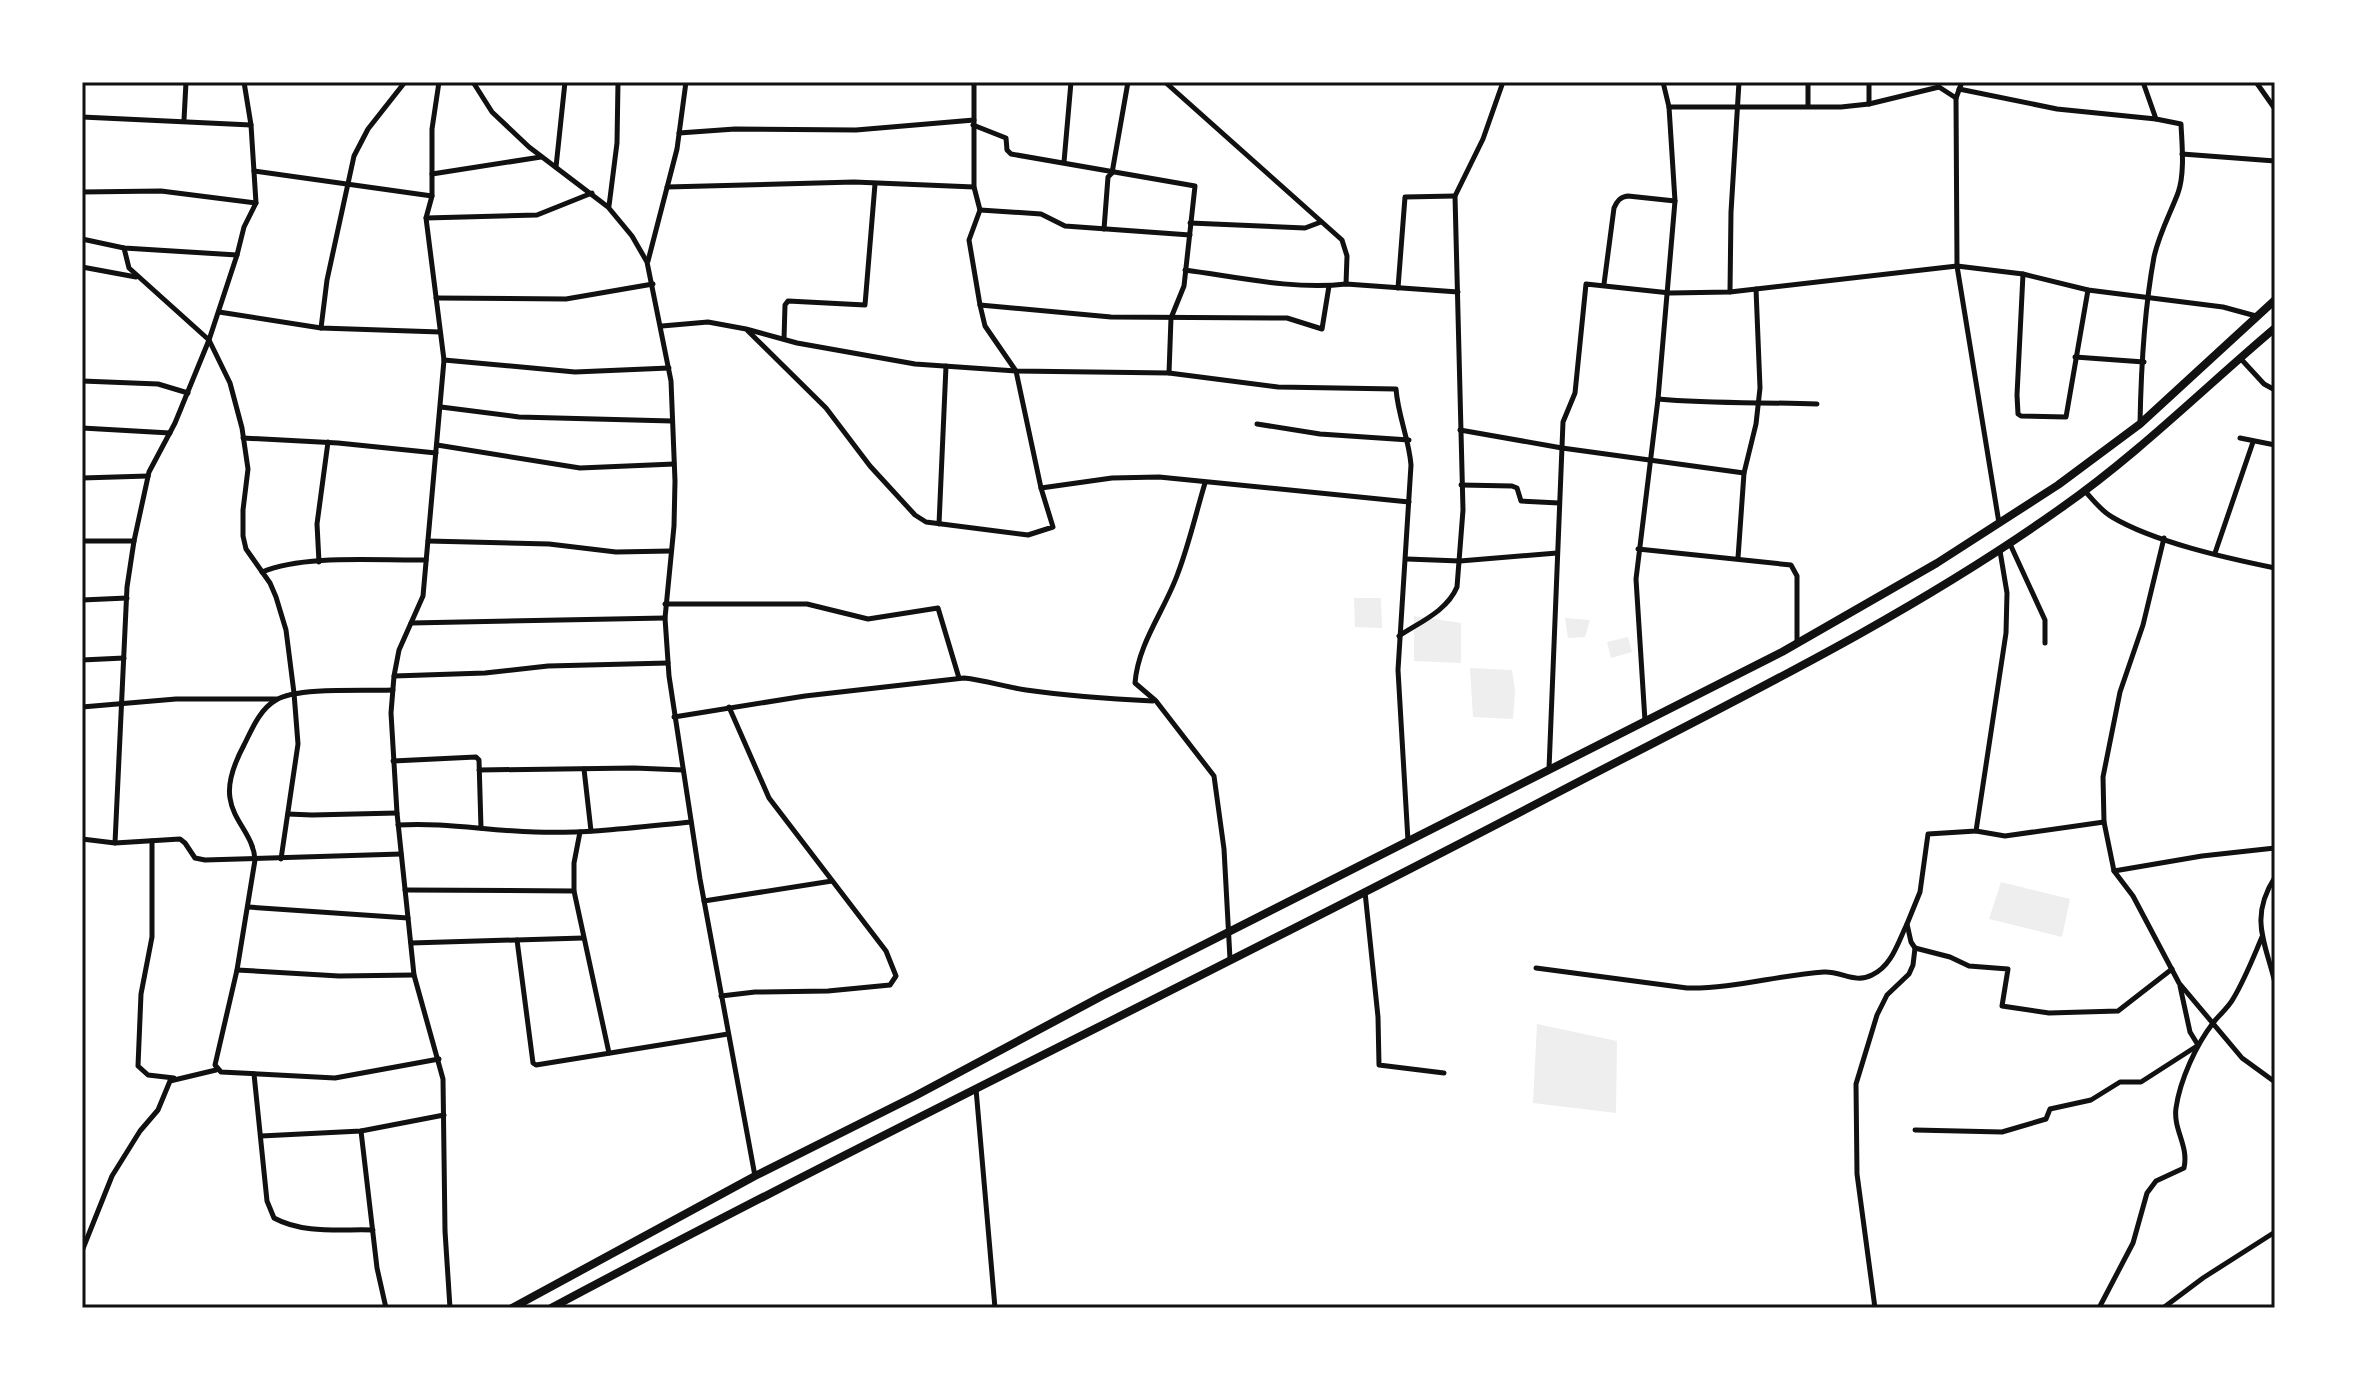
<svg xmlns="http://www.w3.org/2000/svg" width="2357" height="1390" viewBox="0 0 2357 1390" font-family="'Exo 2',sans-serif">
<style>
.green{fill:#eee}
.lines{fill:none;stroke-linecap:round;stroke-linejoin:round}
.minor{stroke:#111;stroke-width:5}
.primary{stroke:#111;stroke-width:8}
.neatline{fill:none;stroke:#111;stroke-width:3}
</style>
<rect width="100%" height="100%" fill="#fff"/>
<g class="green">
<polygon points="1354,598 1381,598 1382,628 1355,627"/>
<polygon points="1414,616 1461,623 1461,663 1414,661"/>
<polygon points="1565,618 1590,620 1585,637 1568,638"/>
<polygon points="1628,637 1632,652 1611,658 1607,642"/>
<polygon points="1470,668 1512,670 1515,690 1513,719 1473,717"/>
<polygon points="2001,882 2070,899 2062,937 1989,919"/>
<polygon points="1537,1024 1617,1041 1616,1113 1533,1103"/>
</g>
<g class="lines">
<g class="minor">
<polyline points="439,82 432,129 432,196 426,218 444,360 423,596 399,650 394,676 391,713 397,813 414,975 443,1079 445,1231 450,1308"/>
<polyline points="473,82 492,112 529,147 608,207 632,236 647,262 671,381 675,481 674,526 665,618 669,676 700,879 755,1176"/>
<polyline points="1165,82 1342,240 1347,256 1346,284"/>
<polyline points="1808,82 1808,106"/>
<polyline points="1869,82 1869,104"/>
<polyline points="1938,82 1939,87 1956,98"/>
<polyline points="1962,82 1956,98 1957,266 1999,523"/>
<polyline points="2256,82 2275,109"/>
<polyline points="1959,89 2057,109 2156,119"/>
<polyline points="1669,107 1841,107 1869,104 1939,87"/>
<polyline points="82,117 251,125"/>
<polyline points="184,120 186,82"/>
<polyline points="973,125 1006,138 1007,150 1011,154 1195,186 1184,286 1171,318 1169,373"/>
<polyline points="679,133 735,129 856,130 974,120"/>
<polyline points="2182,154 2275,161"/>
<polyline points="1064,162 1071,82"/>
<polyline points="556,167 565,82"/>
<polyline points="254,171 432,196"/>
<polyline points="432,174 541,157"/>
<polyline points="667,187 854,182 974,187"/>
<polyline points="82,192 161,191 256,203"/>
<polyline points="609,206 617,143 618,82"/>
<polyline points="980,210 1041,214 1065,226 1190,235"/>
<polyline points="426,218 537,215 592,193"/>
<polyline points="1190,223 1305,228 1321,222"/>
<polyline points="1104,229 1108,177 1112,173 1128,82"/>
<polyline points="82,239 124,248 237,255"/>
<polyline points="124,248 129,268 209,340 230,383 242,428 248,469 243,510 243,536 246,549 270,583 276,597 286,630 294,693 298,744 281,859"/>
<polyline points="648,261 677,149 686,82"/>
<polyline points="82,267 136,277"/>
<path d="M1185,270C1237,277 1293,290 1346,284L1458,292"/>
<polyline points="2023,274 2017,395 2018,414 2021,416 2066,417 2088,290"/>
<path d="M1604,284L1614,208C1617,201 1620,197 1628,196L1675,201"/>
<polyline points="1398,288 1405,197 1455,196"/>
<polyline points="1730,292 1731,212 1739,82"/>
<polyline points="436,298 566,299 653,284"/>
<polyline points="980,305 1111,317 1287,318 1322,329 1329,286"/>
<polyline points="219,312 321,328 440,332"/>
<path d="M662,326L708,322L746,329L797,343L915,364L1016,371L1169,373L1278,387L1396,389C1398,416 1409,439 1411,465L1398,670L1408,841"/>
<polyline points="321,328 327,280 354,156 368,129 405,82"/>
<polyline points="748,331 826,408 870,466 915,515 926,522 1028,535 1053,527 1041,488 1016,371 985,326 980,305 969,240 980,210 974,187 974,82"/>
<polyline points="784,339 785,305 788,301 865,305 875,184"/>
<polyline points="2075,357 2144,362"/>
<polyline points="2241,359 2264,384 2275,390"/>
<polyline points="444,360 575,372 669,368"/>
<polyline points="82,381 158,384 188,393"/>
<path d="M1658,399C1711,404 1764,402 1817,404"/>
<polyline points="441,407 519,417 672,421"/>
<polyline points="1257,424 1320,434 1409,440"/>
<path d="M2140,424C2141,369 2144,311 2154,257C2159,234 2170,214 2178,193C2185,173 2182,145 2181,124L2156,119L2143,82"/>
<polyline points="82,428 170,433"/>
<polyline points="1460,430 1562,448 1744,473"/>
<polyline points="243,438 338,443 436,453"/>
<polyline points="2240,438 2275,445"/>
<polyline points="437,445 580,468 674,464"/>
<polyline points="82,478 148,476"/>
<path d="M1205,483C1196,513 1189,544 1178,573C1165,610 1138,643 1135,683L1156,701L1214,776L1224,849L1230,959"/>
<polyline points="1461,485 1512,486 1517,488 1521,501 1559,503"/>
<polyline points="1041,488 1112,478 1159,477 1409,502"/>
<path d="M2084,490C2093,500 2100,510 2112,517C2154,542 2226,558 2275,568"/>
<polyline points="939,524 946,366"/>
<polyline points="2164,538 2143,625 2120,692 2103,777 2104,822 2114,871 2133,896 2179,983 2242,1058 2275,1082"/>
<polyline points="82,541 134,541"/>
<polyline points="428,541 549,544 616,552 671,551"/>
<polyline points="2010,544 2045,620 2045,643"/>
<polyline points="1638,549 1791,565 1797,576 1797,644"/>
<polyline points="2215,553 2253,442"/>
<polyline points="1738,558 1744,473 1756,424 1760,388 1756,289"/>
<polyline points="1407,559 1460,561 1557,553"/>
<polyline points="319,562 317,524 328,442"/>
<path d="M262,572C305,554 379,561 426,560"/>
<polyline points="82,600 127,598"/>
<polyline points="665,604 807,604 868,619 938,608 959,678"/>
<polyline points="411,623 665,618"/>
<path d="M1399,636C1420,622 1447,611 1457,587L1463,510L1455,196L1483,139L1503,82"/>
<polyline points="82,660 124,658"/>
<polyline points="394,676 485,673 548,666 668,663"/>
<path d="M393,690C366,691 297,687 276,700C260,709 252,729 244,745C236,760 227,780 230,798C233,821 254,836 255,860L237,970L215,1065L221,1072L335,1078L439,1059"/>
<polyline points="82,707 176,699 276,699"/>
<path d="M674,717L805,696L964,678C985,680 1005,687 1026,690C1068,696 1110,699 1153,701"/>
<polyline points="1645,721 1636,579 1658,399 1675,201 1669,107 1663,82"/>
<polyline points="393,761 476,757 479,760 481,828"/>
<polyline points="584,769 591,831"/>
<polyline points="1549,769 1563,422 1575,393 1586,284 1670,293 1730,292 1957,266 2023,274 2088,290 2223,307 2256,316"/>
<polyline points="479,770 634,768 683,770"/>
<polyline points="288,814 312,815 397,813"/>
<path d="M398,825C444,822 489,831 535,832C587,834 639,827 691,822"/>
<polyline points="1976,831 2005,836 2104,822"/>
<polyline points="580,832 574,863 574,891 609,1053"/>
<polyline points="82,839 115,843 180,839 185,843 195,858 205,860 401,854"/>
<polyline points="152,841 152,937 141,994 138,1066 148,1075 174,1078"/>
<polyline points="115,843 127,587 134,541 149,472 175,423 209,340 237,255 244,227 256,203 251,125 244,82"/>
<polyline points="2114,871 2202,856 2275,848"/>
<path d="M2275,877C2249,918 2265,941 2275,983"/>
<polyline points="405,890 574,891"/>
<polyline points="1365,892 1378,1017 1379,1065 1444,1073"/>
<polyline points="704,901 832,881"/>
<polyline points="248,907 408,918"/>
<polyline points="517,940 533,1063 536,1065 728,1034"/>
<polyline points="411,943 583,938"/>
<polyline points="1915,948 1950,957 1969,966 2008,969 2002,1006 2049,1013 2118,1011 2172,969"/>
<path d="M1536,968L1687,988C1733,989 1778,975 1824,972C1841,971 1855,984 1872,975C1892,966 1898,942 1907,924"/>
<polyline points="237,970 339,976 414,975"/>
<polyline points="2180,986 2190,1032 2198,1045"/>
<polyline points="721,996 755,992 828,991 890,985 896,976 886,951 769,798 729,707"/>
<path d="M254,1074L267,1201L274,1218C303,1234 340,1229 373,1230"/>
<polyline points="976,1089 995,1308"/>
<polyline points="1915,1130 2002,1132 2046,1119 2050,1109 2091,1100 2120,1082 2141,1082 2197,1046"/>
<polyline points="361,1131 377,1268 386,1308"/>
<polyline points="261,1136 361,1131 444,1115"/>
<polyline points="82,1251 112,1176 140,1131 158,1110 170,1081 216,1070"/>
<polyline points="1875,1308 1857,1174 1856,1084 1877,1015 1887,995 1909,974 1913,965 1915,948 1911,942 1907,924 1920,892 1928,834 1976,831 2006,633 2007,593 2000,551"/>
<path d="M2099,1308L2133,1243L2147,1193L2156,1181L2184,1168C2189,1145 2173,1130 2176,1108C2180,1080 2196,1045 2213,1023C2219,1015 2228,1008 2233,999C2245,979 2253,958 2262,937"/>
<polyline points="2163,1308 2203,1278 2275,1232"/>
</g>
<g class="primary">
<polyline points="512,1308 755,1176 915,1096 1102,996 1782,652 1937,563 2058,485 2140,424 2275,300"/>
<path d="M551,1308C883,1131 1223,968 1557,793C1727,704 1904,620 2061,508C2138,454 2204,388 2275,328"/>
</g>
</g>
<rect width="2357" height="1390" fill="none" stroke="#ffffff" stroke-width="168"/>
<rect x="84" y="84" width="2189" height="1222" class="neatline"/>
</svg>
